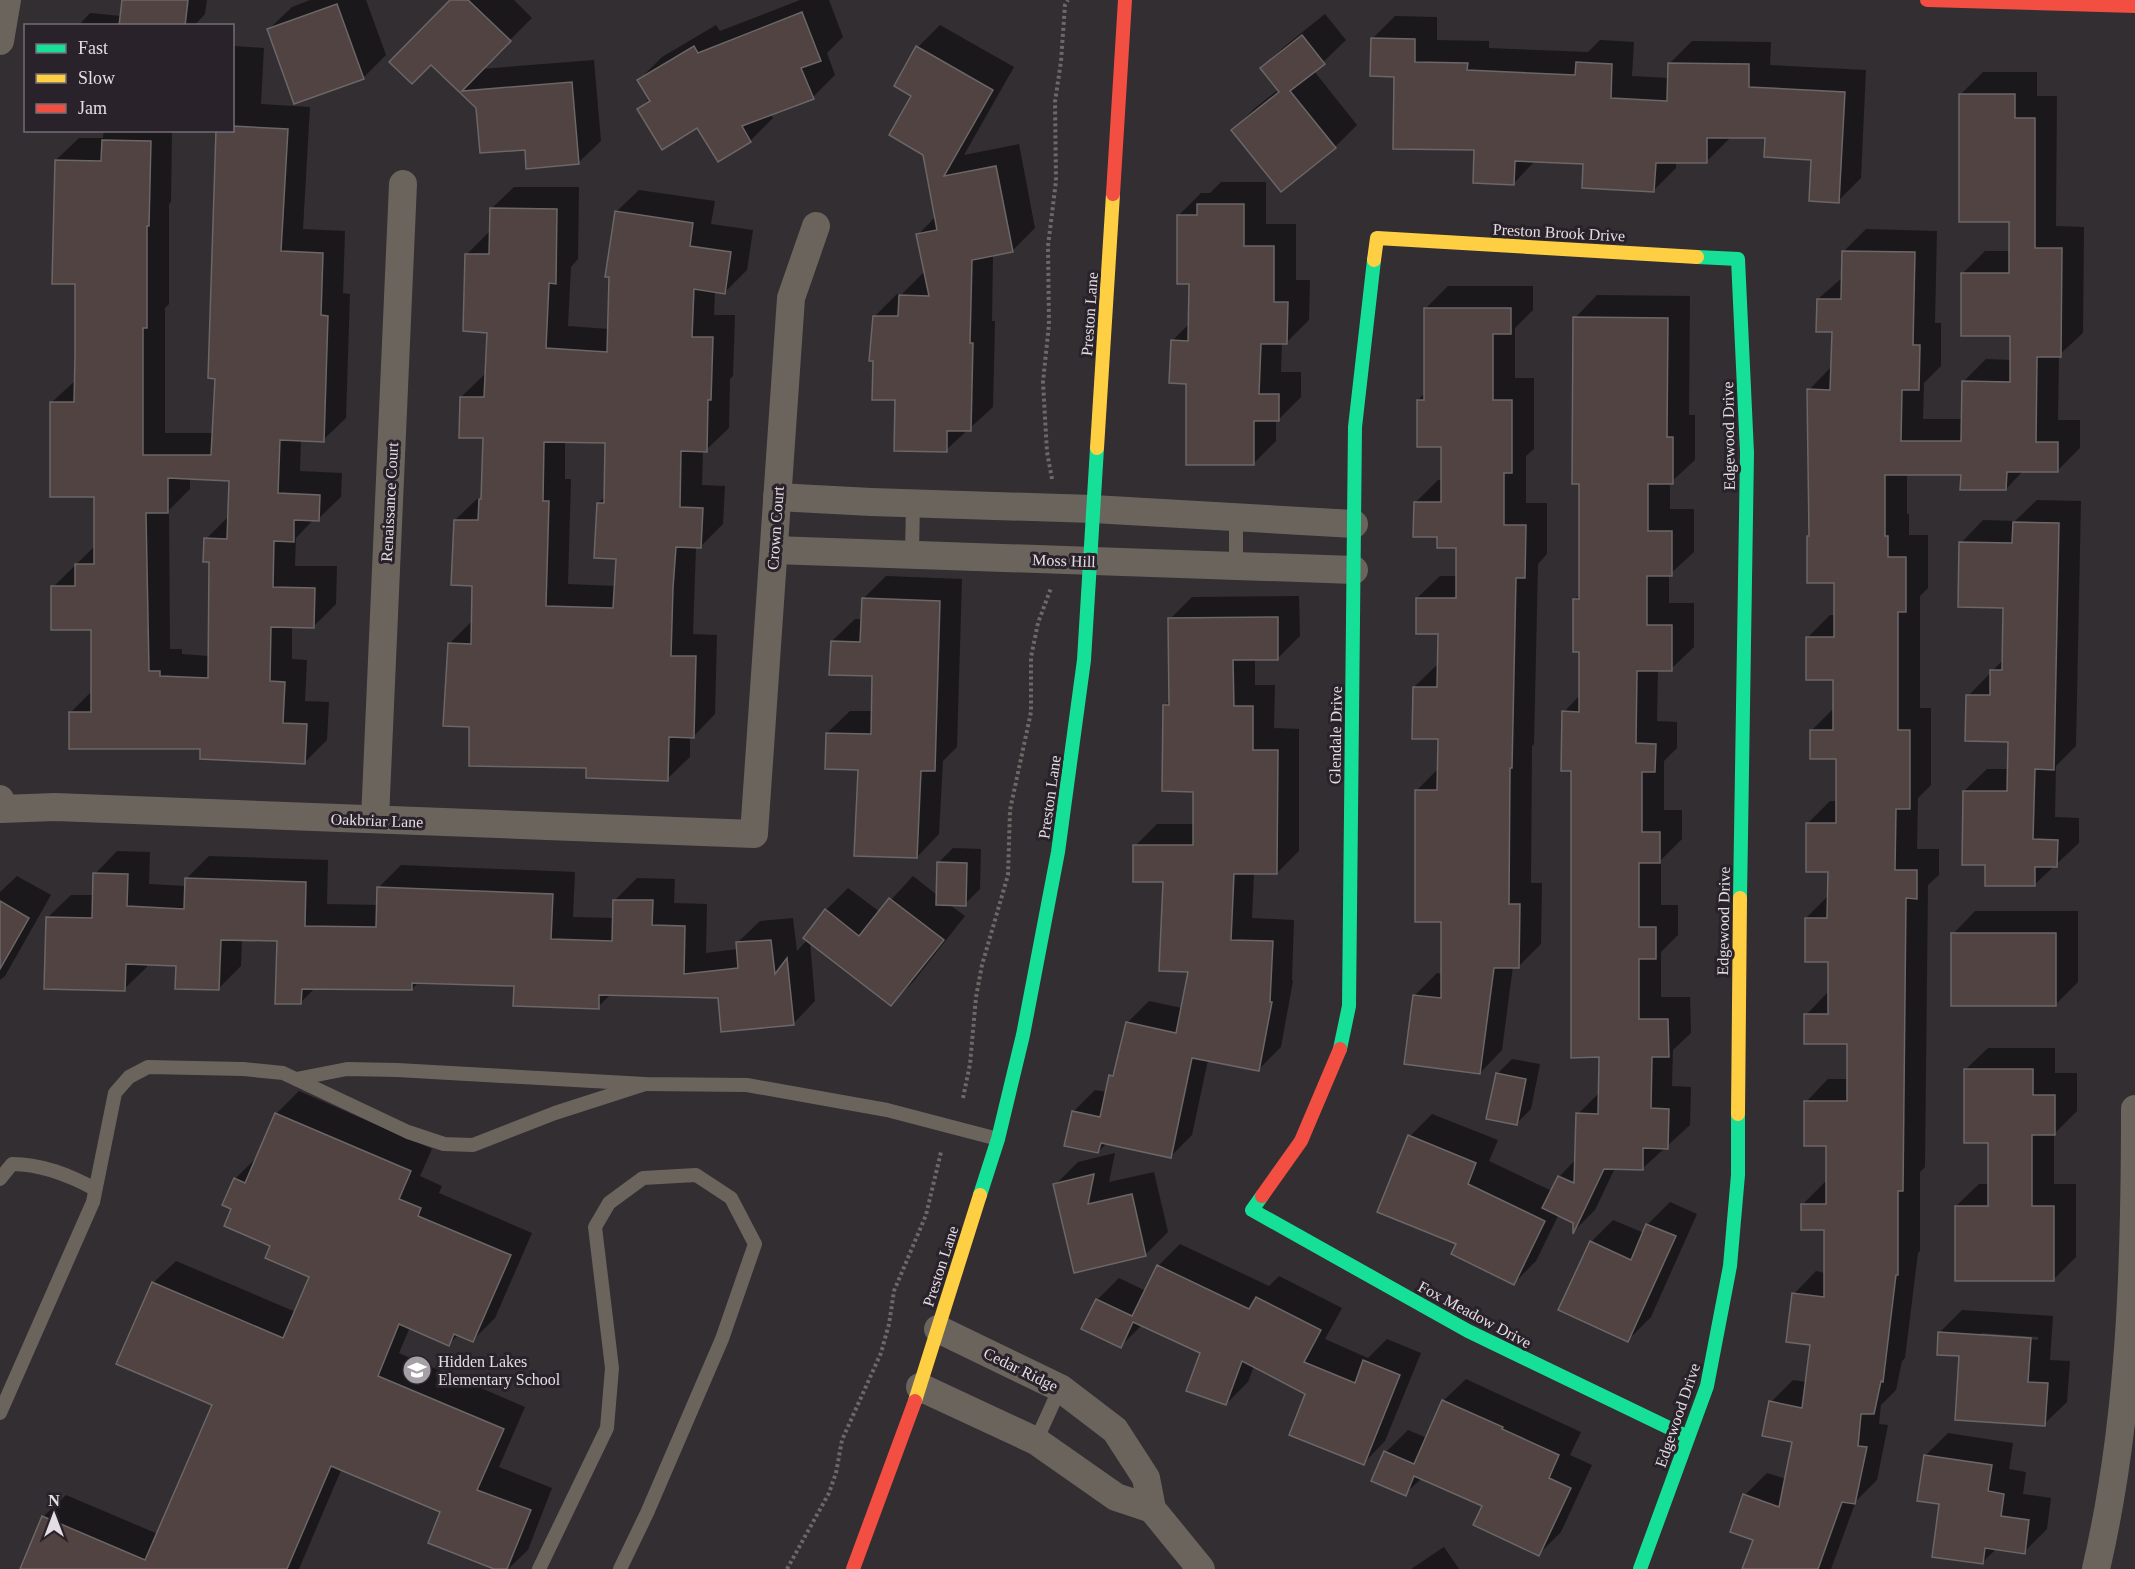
<svg xmlns="http://www.w3.org/2000/svg" width="2135" height="1569" viewBox="0 0 2135 1569" font-family="'Times New Roman',serif">
<style>
.shadow{fill:#0007;fill-rule:evenodd}
.building{fill:#514341;stroke:#6b6667;stroke-width:1.5;fill-rule:evenodd}
.lines{fill:none;stroke-linecap:round;stroke-linejoin:round}
.path{stroke:#6d6966;stroke-width:4;stroke-dasharray:3 3;stroke-linecap:butt}
.lane{stroke:#6a645d;stroke-width:14}
.street{stroke:#6a645d;stroke-width:28}
.fast{stroke:#16e098;stroke-width:14}
.slow{stroke:#ffcf43;stroke-width:14}
.jam{stroke:#f24e42;stroke-width:14}
.labels{text-anchor:middle;stroke-width:6;stroke-linejoin:round;paint-order:stroke}
.street-label{font-size:16px;fill:#e3dee3;stroke:#2a222a}
.poi-label{font-size:16px;fill:#e3dee3;stroke:#2a222a;text-anchor:start}
</style>
<rect width="100%" height="100%" fill="#322e32"/>
<g class="shadow">
<polygon points="123,0 207,0 205,14 194,26 78,26 90,13 121,16"/>
<polygon points="310,0 366,0 386,55 363,78 269,29 292,7"/>
<polygon points="452,0 514,0 532,18 481,69 594,60 601,141 578,163 526,148 477,108 431,63"/>
<polygon points="800,0 829,0 843,37 827,53 835,75 813,97 770,114 773,118 750,141 718,160 698,126 639,109 650,98 639,80 662,57 716,25 720,31"/>
<polygon points="1325,14 1346,40 1314,71 1357,125 1335,147 1233,130 1255,108 1279,89 1262,68 1285,46"/>
<polygon points="1395,16 1437,17 1437,40 1489,41 1489,48 1588,52 1600,40 1634,42 1632,76 1669,78 1670,63 1692,41 1771,42 1770,65 1866,70 1861,178 1838,201 1812,158 1767,137 1729,137 1729,139 1706,162 1676,162 1676,168 1654,190 1584,163 1536,160 1514,183 1396,75 1372,39"/>
<polygon points="940,25 1014,67 964,155 1019,144 1035,228 1012,251 993,254 992,321 995,321 993,407 946,450 897,399 875,316 897,294 902,294 923,273 926,273 918,235 936,216 913,95 918,47"/>
<path d="M235,46L264,48L261,104L310,107L303,229L345,231L343,293L350,294L346,418L323,440L301,439L300,471L342,473L341,497L318,519H314L296,538L295,566H337L336,604L314,626H292V659L307,660L305,701L329,702L327,740L305,762L202,747L71,712L93,690V628L53,587L95,546V496L52,402L76,380L77,282L56,160L79,138H103L104,130H172L171,202L169,204V304L165,308V433H214L232,130V49ZM190,478L231,480L228,517L206,539L210,560L209,656L182,654V649H170L169,510L190,489Z"/>
<polygon points="1983,72 2037,72 2037,96 2057,96 2056,226 2084,227 2083,333 2059,355 2058,420 2080,420 2080,448 2057,471 2024,470 2006,489 1962,474 1907,474 1907,514 1909,514 1909,535 1928,535 1928,588 1920,596 1920,708 1931,708 1931,785 1918,798 1917,849 1939,849 1939,875 1928,885 1925,1167 1920,1172 1920,1251 1918,1253 1905,1358 1902,1361 1896,1390 1881,1405 1879,1424 1888,1425 1877,1480 1856,1501 1831,1569 1744,1569 1755,1539 1745,1495 1767,1473 1786,1479 1794,1441 1771,1402 1793,1380 1807,1382 1811,1343 1794,1294 1816,1271 1825,1273 1825,1229 1803,1204 1825,1182 1828,1182 1828,1144 1806,1102 1828,1079 1849,1079 1849,1042 1806,1015 1828,992 1830,961 1806,918 1829,895 1830,870 1807,824 1830,801 1837,801 1837,757 1812,730 1834,708 1834,678 1807,638 1830,615 1835,615 1835,581 1811,430 1809,390 1831,367 1833,331 1818,299 1843,277 1843,252 1866,229 1937,231 1935,323 1941,323 1941,366 1924,383 1923,419 1963,419 1963,382 1986,359 2012,360 2012,334 1963,273 1985,251 2011,251 2011,221 1961,94"/>
<polygon points="1221,182 1266,182 1266,224 1296,224 1296,280 1310,280 1309,320 1286,343 1282,343 1281,372 1301,372 1301,397 1279,419 1276,419 1276,441 1253,464 1187,382 1172,341 1189,324 1190,283 1179,215 1201,193 1210,193"/>
<path d="M514,187H579L578,259L571,267L568,326L609,329L616,212L639,190L715,201L711,224L753,230L747,270L725,292L715,291L714,315H735L733,376L730,379L729,428L706,450H703L702,485L725,486L723,524L700,547H696L693,634L717,635L715,714L693,737H690V757L667,779L588,767L471,725L449,644L472,621L474,584L455,520L478,498H482L484,437L461,397L484,375H486L488,332L466,255L489,232H491V209ZM565,441H607L606,496L598,503L617,558L616,586L568,584L571,479H565Z"/>
<polygon points="1448,286 1533,286 1533,310 1515,328 1515,378 1534,378 1534,449 1526,456 1526,503 1547,503 1547,554 1538,564 1534,744 1532,746 1531,883 1542,883 1541,944 1519,966 1513,966 1502,1050 1480,1073 1414,996 1437,973 1442,974 1442,920 1417,790 1439,768 1439,738 1414,687 1437,665 1439,665 1439,632 1417,598 1440,576 1457,576 1457,546 1438,536 1415,503 1438,480 1442,480 1442,446 1418,400 1425,393 1425,309"/>
<polygon points="1597,295 1690,296 1689,415 1695,415 1695,460 1670,483 1670,509 1694,509 1694,552 1669,575 1669,603 1694,603 1694,647 1671,669 1658,669 1657,721 1677,722 1677,748 1664,761 1664,810 1682,810 1682,839 1661,860 1661,905 1678,905 1678,935 1661,952 1661,997 1690,997 1691,1033 1673,1050 1672,1086 1691,1087 1690,1125 1642,1169 1615,1168 1595,1210 1574,1231 1575,1222 1559,1214 1536,1261 1514,1283 1458,1244 1410,1136 1432,1114 1498,1140 1489,1161 1552,1191 1559,1177 1576,1159 1578,1114 1600,1092 1601,1056 1573,769 1564,712 1580,695 1580,651 1575,599 1580,594 1580,483 1575,318"/>
<polygon points="2037,500 2081,501 2076,746 2056,766 2055,817 2079,818 2079,843 2034,885 1987,863 1964,791 1987,769 2009,769 2009,740 1968,696 2004,659 2005,606 1961,543 1983,520 2015,521"/>
<polygon points="886,576 962,579 957,747 943,761 939,834 917,857 859,768 827,733 850,711 873,711 874,675 832,641 855,619 863,619 863,599"/>
<polygon points="1299,596 1300,636 1278,658 1255,658 1255,685 1275,685 1274,728 1299,729 1299,851 1277,873 1254,873 1252,918 1294,920 1292,980 1293,981 1281,1047 1259,1069 1208,1060 1192,1135 1170,1157 1107,1143 1098,1152 1073,1112 1095,1090 1107,1092 1111,1076 1116,1070 1127,1023 1149,1001 1182,1008 1189,971 1164,881 1135,846 1157,824 1195,824 1195,790 1165,706 1170,700 1170,619 1192,597"/>
<polygon points="953,848 981,849 980,889 965,904 949,904 965,916 913,982 891,1004 810,941 815,1001 793,1024 720,996 612,993 598,1007 515,984 419,982 412,989 315,988 300,1003 278,940 242,939 241,966 218,989 178,965 147,964 147,967 124,989 48,917 71,895 94,895 95,874 117,851 150,852 149,884 186,886 187,878 209,856 328,860 327,904 378,905 378,888 401,865 575,872 573,917 614,918 615,900 637,878 675,879 674,903 707,904 706,953 738,949 737,943 760,921 793,918 797,951 808,939 826,910 848,888 880,912 913,876 937,895 938,863"/>
<polygon points="17,876 51,895 5,976 0,980 0,892"/>
<polygon points="1975,911 2078,911 2078,982 2056,1004 1953,934"/>
<polygon points="1988,1048 2055,1048 2055,1073 2077,1073 2077,1111 2054,1134 2054,1184 2076,1184 2076,1257 2053,1280 1956,1206 1979,1184 1990,1184 1990,1142 1965,1070"/>
<polygon points="1512,1059 1540,1064 1531,1109 1516,1124 1497,1074"/>
<polygon points="299,1091 432,1149 420,1176 442,1186 439,1193 532,1233 495,1318 473,1340 459,1334 449,1344 410,1327 399,1353 525,1407 499,1467 552,1488 528,1550 508,1569 498,1569 442,1511 342,1468 299,1569 21,1569 43,1517 66,1495 158,1534 214,1405 153,1283 176,1261 296,1312 311,1276 272,1245 233,1208 235,1179 257,1157 276,1114"/>
<polygon points="1115,1153 1109,1182 1154,1172 1168,1232 1145,1255 1055,1185 1078,1162"/>
<polygon points="1670,1202 1697,1214 1651,1317 1628,1340 1591,1242 1613,1220 1644,1233 1648,1224"/>
<polygon points="1180,1244 1269,1286 1279,1276 1342,1308 1325,1339 1368,1358 1387,1339 1421,1353 1385,1441 1364,1463 1307,1394 1254,1366 1248,1382 1226,1404 1201,1352 1142,1325 1121,1346 1083,1329 1097,1300 1119,1278 1146,1291 1158,1266"/>
<path d="M1962,1310L2053,1316L2050,1360L2070,1361L2067,1402L2044,1424L1961,1355L1940,1332ZM1981,1333L2038,1337V1340L1981,1336Z"/>
<polygon points="1466,1379 1581,1432 1570,1455 1592,1465 1561,1532 1539,1554 1484,1505 1422,1478 1405,1494 1386,1452 1408,1430 1427,1438 1443,1401"/>
<polygon points="1948,1433 2013,1443 2009,1469 2026,1472 2023,1494 2051,1498 2047,1529 2024,1552 1997,1548 1982,1563 1941,1503 1925,1456"/>
<polygon points="1444,1547 1459,1569 1411,1569"/>
</g>
<g class="building">
<polygon points="122,0 188,0 185,26 119,26"/>
<polygon points="450,0 468,0 511,41 462,91 572,82 579,164 526,169 525,150 480,153 476,108 431,65 412,84 389,62"/>
<polygon points="337,4 364,79 294,104 267,29"/>
<polygon points="802,12 821,61 801,68 814,99 742,126 751,142 718,162 697,128 662,150 637,109 650,101 637,80 694,46 698,53"/>
<polygon points="1302,35 1325,64 1290,91 1336,148 1281,192 1231,130 1279,92 1260,68"/>
<polygon points="1371,38 1415,39 1415,62 1468,63 1467,70 1575,75 1576,62 1612,64 1611,98 1667,101 1668,63 1749,64 1749,87 1845,92 1839,203 1809,201 1811,160 1764,157 1765,138 1707,138 1707,163 1656,163 1654,192 1582,188 1583,164 1515,161 1514,185 1473,183 1474,150 1393,149 1394,77 1370,76"/>
<polygon points="916,46 993,90 944,176 996,166 1013,252 972,260 970,343 973,343 971,431 947,431 947,452 894,451 895,400 872,400 873,361 869,361 873,316 898,316 899,295 929,296 916,234 937,230 923,155 889,135 911,96 894,86"/>
<polygon points="1959,94 2015,94 2015,118 2035,118 2035,248 2062,248 2061,357 2037,357 2036,442 2058,442 2058,472 2007,472 2006,490 1960,490 1961,475 1885,475 1885,536 1888,536 1888,557 1906,557 1906,612 1898,612 1898,730 1910,730 1910,809 1896,809 1895,870 1917,870 1917,899 1906,898 1903,1191 1898,1191 1898,1275 1896,1275 1883,1382 1881,1381 1874,1414 1861,1414 1858,1446 1867,1447 1855,1504 1842,1502 1818,1569 1742,1569 1753,1540 1730,1532 1743,1494 1779,1507 1792,1442 1762,1436 1769,1401 1802,1408 1810,1345 1786,1342 1792,1293 1824,1297 1824,1230 1801,1230 1801,1204 1826,1204 1826,1146 1804,1146 1804,1101 1847,1101 1847,1044 1804,1044 1804,1014 1828,1014 1828,962 1805,962 1805,918 1827,918 1828,872 1806,872 1806,823 1836,823 1836,759 1810,759 1810,730 1833,730 1833,680 1806,680 1806,637 1834,637 1834,583 1807,583 1807,536 1809,536 1807,389 1830,390 1832,332 1816,332 1817,299 1841,299 1842,251 1915,252 1913,345 1920,345 1919,390 1902,390 1901,441 1961,441 1962,381 2010,382 2010,336 1961,336 1961,273 2009,273 2009,222 1959,222"/>
<path d="M232,126L288,129L281,251L323,253L321,315L328,316L324,442L280,440L278,493L320,495L319,521L294,520V542L274,541L273,587L315,588L314,628L271,627L270,681L285,682L283,723L307,724L305,764L200,759V749H69V712H91V630H51V586H75V564H94V497H50V402H74L75,358V284H52L55,160L101,161L102,140L151,141L149,226H147V328H143V455H211L215,379L208,378L216,130H232ZM168,478L229,481L227,539L204,538L203,562H209L208,678L160,676V671H149L146,513H168Z"/>
<polygon points="1197,204 1244,204 1244,246 1274,246 1274,302 1288,302 1287,344 1261,344 1259,394 1279,394 1279,421 1254,421 1254,465 1186,465 1186,384 1169,383 1171,340 1188,341 1189,284 1177,284 1177,215 1197,215"/>
<path d="M490,208L557,209L556,284L549,283L546,348L607,352L609,277H605L615,211L693,223L690,246L731,252L725,294L694,289L692,337H713L711,400H708L707,452L681,451L680,507L703,508L701,548L676,547L673,588L671,656H696L694,738L669,737L668,781L586,778V768L469,766V727L443,726L448,643L471,644L472,586L451,585L454,520H478L479,499H481L483,438H459L460,397H484L487,333L463,331L465,254H489ZM544,442L605,443L604,503H597L594,558L616,559L613,608L546,606L549,501H543Z"/>
<polygon points="1424,308 1511,308 1511,334 1493,334 1493,400 1512,400 1512,473 1504,473 1504,525 1526,525 1525,578 1516,578 1512,768 1510,768 1509,904 1520,904 1519,968 1494,968 1480,1074 1404,1064 1413,995 1441,998 1441,922 1415,922 1415,790 1437,790 1438,739 1412,739 1413,687 1437,687 1438,634 1416,634 1416,598 1456,598 1456,548 1437,548 1437,537 1413,537 1414,502 1441,502 1441,447 1417,447 1417,400 1424,400"/>
<polygon points="1573,317 1668,318 1667,437 1673,437 1673,484 1648,484 1648,531 1672,531 1672,576 1647,576 1647,625 1672,625 1672,671 1637,671 1636,743 1656,744 1655,772 1642,772 1642,832 1660,832 1660,863 1639,863 1639,927 1656,927 1656,959 1639,959 1639,1019 1668,1019 1669,1057 1652,1057 1651,1108 1669,1109 1668,1149 1643,1148 1643,1170 1604,1169 1573,1234 1573,1223 1542,1208 1558,1176 1574,1183 1576,1113 1598,1114 1599,1057 1571,1058 1571,771 1561,771 1562,711 1579,712 1579,652 1573,652 1573,599 1579,599 1579,484 1572,484"/>
<polygon points="2013,522 2059,523 2054,770 2035,769 2033,839 2058,840 2057,867 2035,867 2035,886 1985,886 1985,865 1962,865 1963,791 2007,791 2008,742 1965,741 1966,695 1990,695 1990,670 2002,670 2003,608 1958,607 1959,542 2012,543"/>
<polygon points="862,598 940,601 935,771 921,771 917,858 854,856 858,770 825,769 826,733 871,734 872,676 829,675 831,641 860,642"/>
<polygon points="1278,617 1278,660 1233,660 1234,706 1253,706 1253,750 1278,750 1277,874 1234,874 1231,940 1273,941 1270,1002 1272,1002 1259,1071 1192,1058 1171,1158 1101,1143 1098,1153 1064,1146 1072,1111 1100,1117 1109,1075 1113,1076 1126,1022 1176,1033 1188,972 1159,971 1163,882 1133,882 1133,845 1193,845 1193,792 1162,791 1163,705 1169,705 1168,618"/>
<polygon points="937,862 967,863 966,906 936,905"/>
<polygon points="93,873 128,874 127,906 184,909 185,878 306,882 305,926 376,927 377,887 553,894 551,939 612,941 613,900 653,900 652,925 685,926 684,974 738,968 736,942 771,940 775,974 787,958 794,1025 721,1032 718,998 599,995 599,1009 513,1006 514,986 412,983 412,990 302,989 301,1004 275,1004 277,941 221,940 219,990 175,989 176,966 126,964 125,991 44,989 46,917 92,918"/>
<polygon points="889,898 944,940 891,1006 803,938 825,909 859,936"/>
<polygon points="0,901 29,918 0,969"/>
<rect x="1951" y="933" width="105" height="73"/>
<polygon points="1964,1069 2033,1069 2033,1095 2055,1095 2055,1135 2032,1135 2032,1206 2054,1206 2054,1281 1955,1281 1955,1206 1988,1206 1988,1143 1964,1143"/>
<polygon points="1496,1073 1526,1079 1517,1125 1486,1119"/>
<polygon points="275,1113 411,1171 399,1199 421,1208 418,1216 511,1255 473,1342 454,1334 449,1346 399,1324 378,1376 504,1429 477,1490 531,1510 507,1569 494,1569 428,1543 440,1512 331,1466 287,1569 20,1569 42,1516 145,1560 212,1405 116,1364 152,1282 283,1338 309,1277 265,1258 270,1246 224,1226 231,1209 222,1205 234,1178 245,1183"/>
<polygon points="1408,1135 1476,1163 1468,1184 1545,1221 1514,1285 1451,1254 1456,1244 1377,1212"/>
<polygon points="1094,1174 1088,1204 1132,1194 1146,1256 1074,1273 1053,1184"/>
<polygon points="1646,1224 1676,1236 1628,1342 1558,1310 1590,1241 1631,1260"/>
<polygon points="1157,1265 1249,1309 1256,1297 1321,1330 1304,1362 1355,1383 1363,1360 1400,1375 1364,1465 1289,1435 1305,1394 1242,1361 1226,1405 1186,1391 1200,1353 1133,1322 1121,1348 1081,1329 1096,1299 1132,1316"/>
<polygon points="1938,1332 2031,1338 2028,1382 2048,1383 2045,1426 1955,1420 1959,1356 1937,1355"/>
<polygon points="1442,1400 1503,1427 1502,1429 1559,1455 1549,1478 1571,1488 1539,1556 1473,1525 1482,1506 1414,1476 1406,1496 1371,1481 1384,1451 1414,1464"/>
<polygon points="1924,1455 1992,1465 1988,1491 2004,1494 2001,1516 2029,1520 2025,1554 1985,1548 1983,1564 1932,1557 1939,1504 1917,1501"/>
</g>
<g class="lines">
<g class="path">
<polyline points="1052,479 1047,452 1043,382 1049,324 1048,246 1056,181 1055,102 1061,61 1065,5 1068,0"/>
<polyline points="963,1098 970,1064 976,997 982,965 1008,875 1010,810 1031,712 1031,657 1038,623 1051,588"/>
<polyline points="787,1569 829,1493 836,1473 842,1440 881,1353 889,1324 894,1291 926,1215 941,1152"/>
</g>
<g class="lane">
<polyline points="1236,517 1236,566"/>
<polyline points="912,554 913,503"/>
<polyline points="296,1079 347,1069 397,1070 645,1084 747,1085 887,1110 998,1139"/>
<path d="M0,1179L12,1164C42,1164 69,1175 95,1189"/>
<polyline points="0,1413 93,1202 115,1093 129,1077 148,1067 243,1069 283,1073 408,1132 444,1144 473,1145 555,1113 645,1084"/>
<polyline points="1036,1441 1060,1388"/>
<polyline points="539,1569 607,1428 612,1368 595,1227 609,1203 643,1178 696,1175 731,1198 755,1244 722,1339 647,1513 620,1569"/>
</g>
<g class="street">
<polyline points="0,41 7,0"/>
<polyline points="777,497 871,502 1093,509 1354,524"/>
<polyline points="774,550 1354,570"/>
<polyline points="0,799 1,809 55,807 754,834 791,298 816,226"/>
<polyline points="375,819 403,184"/>
<polyline points="938,1329 1060,1388 1115,1430 1146,1478 1152,1509 1201,1569"/>
<polyline points="920,1387 1036,1441 1116,1497 1152,1509"/>
<path d="M2096,1569C2131,1419 2135,1262 2135,1109"/>
</g>
<g class="fast">
<polyline points="1697,257 1738,259 1747,453 1740,898"/>
<polyline points="1340,1049 1349,1006 1355,427 1374,260"/>
<polyline points="980,1195 998,1139 1023,1035 1058,852 1084,660 1097,448"/>
<polyline points="1262,1196 1252,1210 1468,1331 1688,1437"/>
<polyline points="1640,1569 1707,1386 1730,1266 1738,1175 1738,1114"/>
</g>
<g class="slow">
<polyline points="1374,260 1377,238 1697,257"/>
<polyline points="1097,448 1113,194"/>
<polyline points="1738,1114 1740,898"/>
<polyline points="915,1401 980,1195"/>
</g>
<g class="jam">
<polyline points="1927,0 2135,6"/>
<polyline points="1113,194 1125,0"/>
<polyline points="1262,1196 1301,1141 1340,1049"/>
<polyline points="853,1569 915,1401"/>
</g>
</g>
<defs>
<g id="school-disc" transform="scale(1.5)"><circle r="9.5" fill="#a5a0a5" stroke="#2a222a"/><path d="M0-5L7-2L0 1L-7-2ZM-4 1L0 2.5L4 1V4Q0 6-4 4Z" fill="#fff"/></g>
</defs>
<g fill-rule="evenodd">
<use href="#school-disc" x="417" y="1370"/>
</g>
<g class="labels">
<g class="street-label">
<text transform="translate(1559 232) rotate(3)" y="6">Preston Brook Drive</text>
<text transform="translate(1089 314) rotate(-86)" y="6">Preston Lane</text>
<text transform="translate(1728 436) rotate(-91)" y="6">Edgewood Drive</text>
<text transform="translate(389 502) rotate(-87)" y="6">Renaissance Court</text>
<text transform="translate(775 528) rotate(-86)" y="6">Crown Court</text>
<text transform="translate(1064 560) rotate(2)" y="6">Moss Hill</text>
<text transform="translate(1335 735) rotate(-89)" y="6">Glendale Drive</text>
<text transform="translate(1049 797) rotate(-82)" y="6">Preston Lane</text>
<text transform="translate(377 820) rotate(2)" y="6">Oakbriar Lane</text>
<text transform="translate(1723 921) rotate(-89)" y="6">Edgewood Drive</text>
<text transform="translate(940 1266) rotate(-72)" y="6">Preston Lane</text>
<text transform="translate(1475 1314) rotate(28)" y="6">Fox Meadow Drive</text>
<text transform="translate(1021 1369) rotate(26)" y="6">Cedar Ridge</text>
<text transform="translate(1677 1415) rotate(-71)" y="6">Edgewood Drive</text>
</g>
<g class="poi-label">
<text x="438" y="1367">Hidden Lakes<tspan x="438" dy="18">Elementary School</tspan></text>
</g>
</g>
<rect x="24" y="24" width="210" height="108" fill="#2a222a" stroke="#746d74" stroke-width="1.5"/>
<rect x="36" y="44" width="30" height="9" fill="#16e098" stroke="#746d74" stroke-width="1.5"/>
<text x="78" y="54" font-size="18" fill="#e3dee3">Fast</text>
<rect x="36" y="74" width="30" height="9" fill="#ffcf43" stroke="#746d74" stroke-width="1.5"/>
<text x="78" y="84" font-size="18" fill="#e3dee3">Slow</text>
<rect x="36" y="104" width="30" height="9" fill="#f24e42" stroke="#746d74" stroke-width="1.5"/>
<text x="78" y="114" font-size="18" fill="#e3dee3">Jam</text>
<g transform="translate(54 1515)" stroke="#2a222a" stroke-width="4.5" paint-order="stroke">
<path d="M0-4.5L10 22L0 15L-10 22Z" fill="#e3dee3"/>
<text y="-9" font-size="16" font-weight="bold" text-anchor="middle" fill="#e3dee3">N</text>
</g>
</svg>
